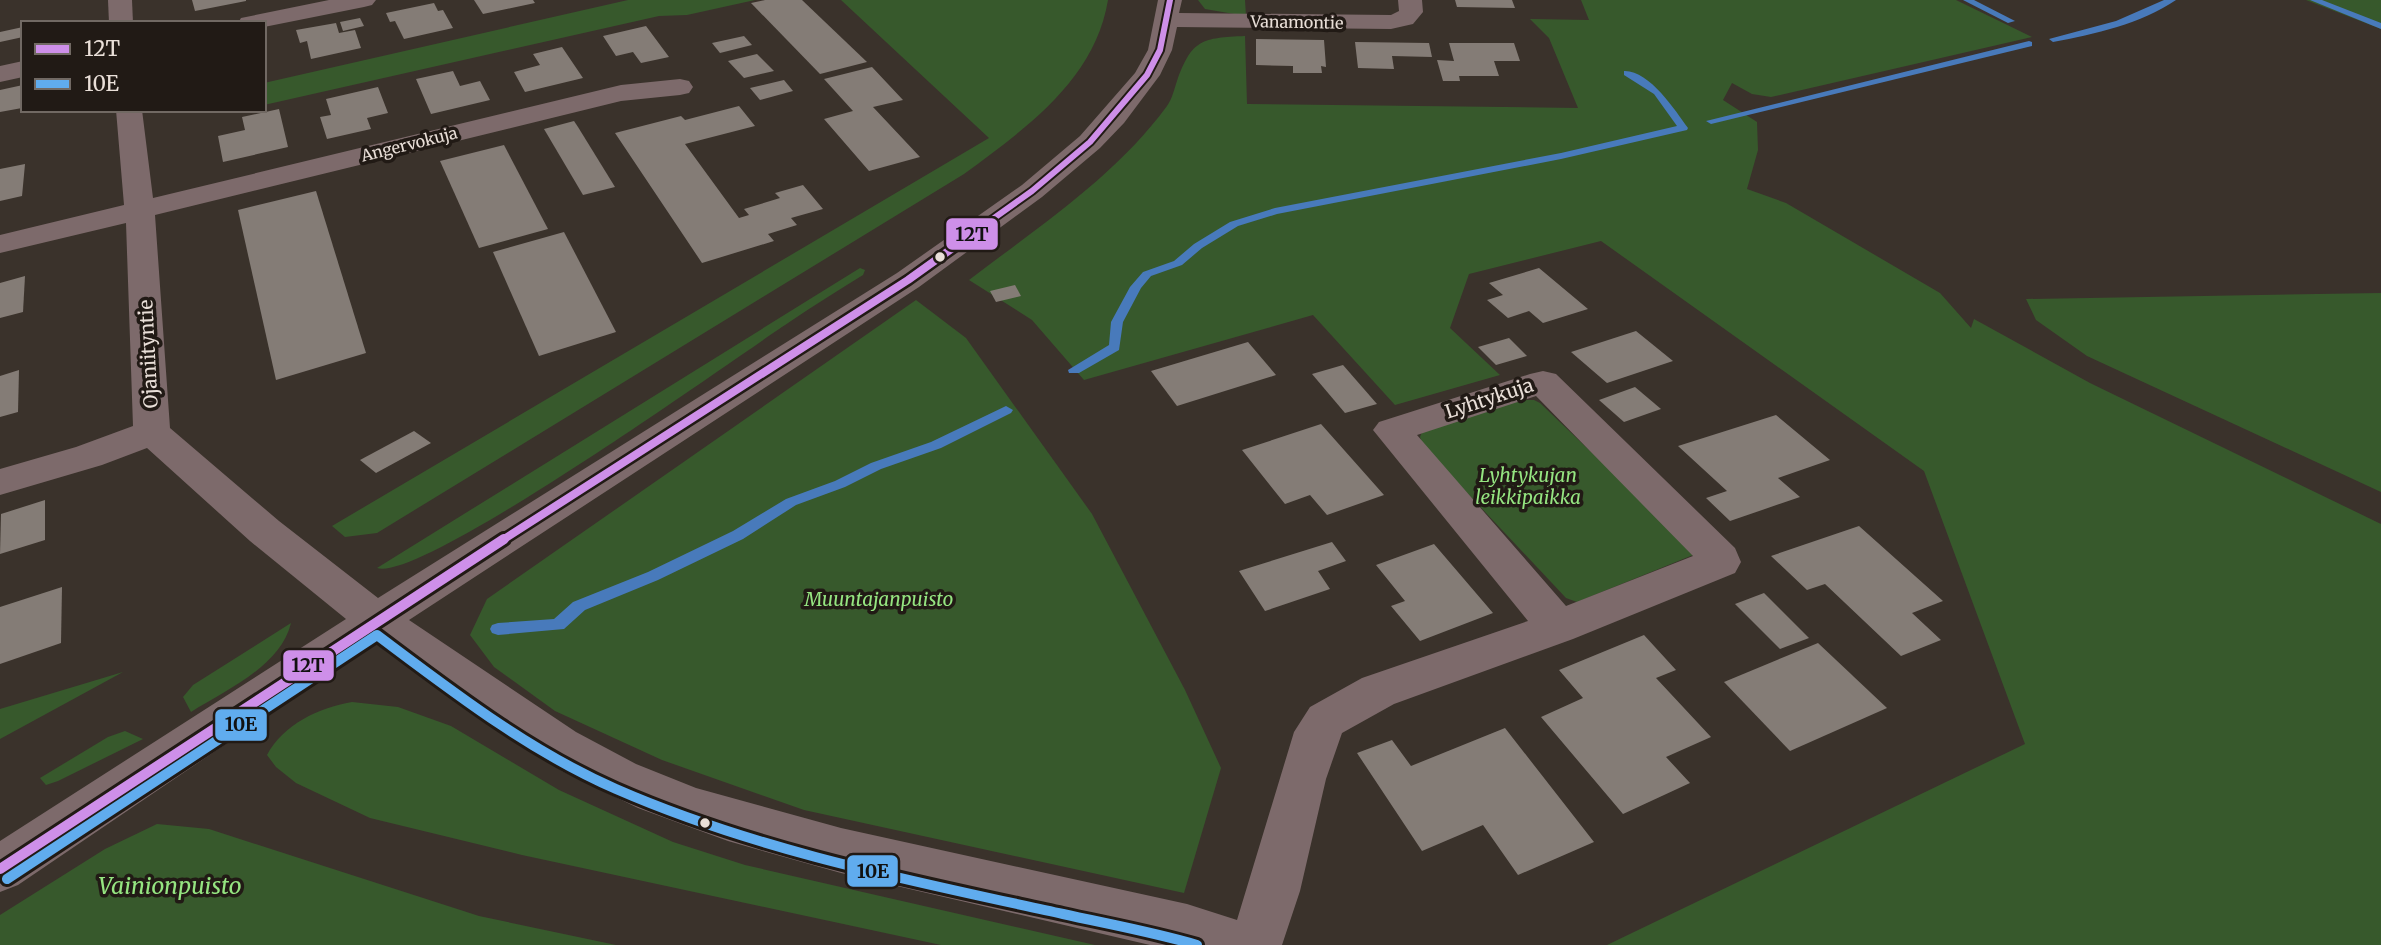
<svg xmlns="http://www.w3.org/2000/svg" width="2381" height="945" viewBox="0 0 2381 945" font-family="Merriweather,serif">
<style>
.green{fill:#37592c}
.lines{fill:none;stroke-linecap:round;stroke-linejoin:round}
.stream{fill:#487abb;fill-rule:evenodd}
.building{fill:#847c76}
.minor{fill:#7d6a6b;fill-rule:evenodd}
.bus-1-far2-casing{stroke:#211a15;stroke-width:10}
.bus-1-far1-casing{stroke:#211a15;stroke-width:13}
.bus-1-casing{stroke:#211a15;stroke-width:16}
.bus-2-casing{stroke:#211a15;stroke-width:16}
.bus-1-far2{stroke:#ce8fe9;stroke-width:6}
.bus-1-far1{stroke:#ce8fe9;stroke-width:8}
.bus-1{stroke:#ce8fe9;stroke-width:10}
.bus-2{stroke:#60acee;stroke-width:10}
.bus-dot{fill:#e9dfd8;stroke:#211a15;stroke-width:2.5}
.labels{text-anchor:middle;stroke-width:7;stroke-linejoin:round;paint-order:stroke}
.far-street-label{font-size:16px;fill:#e9dfd8;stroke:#211a15}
.street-label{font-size:19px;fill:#e9dfd8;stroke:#211a15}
.park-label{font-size:19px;font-style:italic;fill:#95e581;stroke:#211a15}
.near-park-label{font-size:23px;font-style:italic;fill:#95e581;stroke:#211a15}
.line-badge{stroke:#211a15;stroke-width:2.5}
.pale-badge-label{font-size:19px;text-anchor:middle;font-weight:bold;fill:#111}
</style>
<rect width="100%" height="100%" fill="#3a322b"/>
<g class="green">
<polygon points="628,0 755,0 687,15 659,16 264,105 264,83"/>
<path d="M841,0H1108C1095,80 1025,129 964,174L377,533L345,537L332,526L989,138Z"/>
<polygon points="1198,0 1245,0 1246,16 1205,9"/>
<path d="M1581,0H1956L2032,37L1771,97L1752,94L1732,83L1723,100L1757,122L1758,150L1747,189L1786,203L1940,293L1971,328L1974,319L2090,383L2381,524V945H1607L2025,744L1924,471L1601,241L1469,274L1450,328L1500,375L1395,405L1313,315L1084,380L1032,320L969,280C1038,227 1115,177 1167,106C1172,99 1174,90 1177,81C1192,39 1202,38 1245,36L1247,104L1578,108L1549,38L1530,19L1589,20Z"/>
<polygon points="2306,0 2381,0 2381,29"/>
<path d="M860,268L865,270L863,275C839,290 814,305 791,321C735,358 422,583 377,568Z"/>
<polygon points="2381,293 2381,492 2087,356 2036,320 2026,299"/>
<polygon points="916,300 966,338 1092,514 1185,690 1221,768 1184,893 804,810 662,760 555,711 494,667 470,635 487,599"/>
<polygon points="1517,400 1534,400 1540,403 1684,541 1693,555 1577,602 1566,598 1424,447 1420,437 1422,432"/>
<path d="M291,623C281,666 226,690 191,712L183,697L193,685Z"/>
<polygon points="123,672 0,739 0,709"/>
<path d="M352,702L398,707L451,726L559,790L673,842L745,865L1095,945H941L522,855L370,818L296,783L276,767L267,755C284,724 318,708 352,702Z"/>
<polygon points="125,731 143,739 58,781 46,785 40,778 108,737"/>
<polygon points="157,824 209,829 479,916 616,945 0,945 0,915 105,849"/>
</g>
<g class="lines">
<g class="stream">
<polygon points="1963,0 1974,0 2015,21 2008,23"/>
<path d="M2164,0H2176C2141,24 2095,34 2053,42L2049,39L2116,21Z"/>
<polygon points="2310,0 2322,0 2381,23 2381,29"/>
<polygon points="2029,41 2032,42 2032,46 1711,124 1706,121"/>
<path d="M1624,71C1649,70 1675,110 1688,128L1687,130L1561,159L1277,214L1238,226L1202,248L1182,265L1151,276L1141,288L1123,322L1119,350L1079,373H1069L1068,370L1109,345L1111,322L1130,287L1143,272L1174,261L1194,244L1230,222L1275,208L1561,153L1677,126L1654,94L1624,75Z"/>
<polygon points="1006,406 1013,410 1011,413 941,448 881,469 845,487 796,505 743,539 658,580 585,610 564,629 498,635 492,633 490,629 492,625 498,623 554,619 573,602 648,572 733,531 786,499 835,481 871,463 931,442"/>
</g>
</g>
<g class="building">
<polygon points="192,0 246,0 246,1 195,11"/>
<polygon points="474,0 533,0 535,3 483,14"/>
<polygon points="765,0 802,0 867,62 820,74 751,3"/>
<polygon points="1455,0 1512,0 1515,8 1457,7"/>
<polygon points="434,3 438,11 443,10 453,28 404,39 395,21 390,22 386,13"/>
<polygon points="360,18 364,26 343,31 340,22"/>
<polygon points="336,23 339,33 355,30 361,48 311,59 307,41 300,43 296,30"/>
<polygon points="646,26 669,57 641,63 633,52 616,56 603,36"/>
<polygon points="23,27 23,37 0,42 0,32"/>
<polygon points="744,36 752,45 720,53 712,43"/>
<polygon points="1256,39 1324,40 1326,67 1321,66 1322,73 1293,73 1293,66 1256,65"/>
<polygon points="1355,42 1429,43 1432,57 1392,56 1394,69 1358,68"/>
<polygon points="1449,43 1514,43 1520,61 1494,61 1499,76 1459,76 1460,81 1443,81 1437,60 1454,61"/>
<polygon points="562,47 583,78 525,92 514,72 540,65 533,54"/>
<polygon points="757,54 774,71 744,78 728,61"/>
<polygon points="872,67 903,100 873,107 920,157 869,171 824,119 853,111 824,79"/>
<polygon points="453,71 460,86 480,81 490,100 431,114 416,79"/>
<polygon points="784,80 793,91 760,100 750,88"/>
<polygon points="23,85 22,108 0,112 0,90"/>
<polygon points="378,87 388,113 367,118 371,129 327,139 320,117 331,115 326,99"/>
<polygon points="739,106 755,126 685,144 739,218 749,215 744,209 780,198 775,193 803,185 823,209 791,218 797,225 768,234 774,241 702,263 615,133 681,116 685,120"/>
<polygon points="279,109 288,147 223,162 218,136 245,130 242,117"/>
<polygon points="574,121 578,127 615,187 583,195 544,129"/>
<polygon points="504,145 548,229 479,248 440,161"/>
<polygon points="25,164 22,196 0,201 0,169"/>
<polygon points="316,191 366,353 276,380 238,210"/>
<polygon points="564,232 616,332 539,356 493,252"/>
<polygon points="1539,268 1588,309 1543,323 1529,311 1508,318 1487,300 1503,295 1489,283"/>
<polygon points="25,276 23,312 0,318 0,283"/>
<polygon points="1015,285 1021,296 996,302 990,291"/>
<polygon points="1636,331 1673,361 1607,383 1571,352"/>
<polygon points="1509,338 1527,356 1496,365 1478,347"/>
<polygon points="1248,342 1276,375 1177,406 1151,371"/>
<polygon points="1343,365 1377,404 1345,413 1312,374"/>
<polygon points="19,370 18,412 0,417 0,376"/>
<polygon points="1635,387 1661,409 1624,422 1599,400"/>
<polygon points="1776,415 1830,460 1778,478 1800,497 1730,521 1706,498 1727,491 1678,446"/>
<polygon points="1321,424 1384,495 1327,515 1310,495 1285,504 1242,450"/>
<polygon points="414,431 431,443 376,473 360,460"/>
<polygon points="45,500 45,540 0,554 1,514"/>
<polygon points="1859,526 1943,601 1912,613 1941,640 1901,656 1825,584 1807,590 1771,556"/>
<polygon points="1332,542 1346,561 1318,571 1330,589 1265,611 1239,571"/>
<polygon points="1434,544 1493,613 1420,641 1391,606 1405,601 1376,565"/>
<polygon points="62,587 61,643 0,664 0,607"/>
<polygon points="1764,593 1809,638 1780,649 1735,604"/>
<polygon points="1644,635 1676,670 1656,678 1711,737 1666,757 1690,783 1623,814 1541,717 1583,698 1559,670"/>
<polygon points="1818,643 1887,708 1790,751 1724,682"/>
<polygon points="1505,728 1594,842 1518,875 1483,825 1422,851 1357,753 1392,740 1411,766"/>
</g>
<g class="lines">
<g class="minor">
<polygon points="108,0 132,0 133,23 109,23"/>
<polygon points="329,0 376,0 372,5 364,7 264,27 264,23 238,23 241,18"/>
<path d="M1158,0H1182L1179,13L1391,15L1399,11L1398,0H1422L1423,12L1413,24L1391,29L1177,27L1172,50L1160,75L1124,123L1100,148L1042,197L919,287L409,620L576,732L636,764L696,788L841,828L1187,904L1237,920L1294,732L1310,707L1362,678L1528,621L1373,430L1379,422L1530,374L1543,371L1556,374L1735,548L1741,562L1735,573L1573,639L1394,704L1342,733L1326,779L1300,891L1282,945H1150L841,873L728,841L638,808L562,771L485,721L376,642L18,885L0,892V841L346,619L250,541L147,448L102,465L0,495V469L76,447L133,426L126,223L0,253V235L124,205L116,110H142L153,198L621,85L680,79L689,81L693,87L689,93L680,95L621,101L155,215L170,428L279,521L378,598L897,273L1022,185L1080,136L1135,73L1148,50ZM1536,396L1693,556L1566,606L1417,435Z"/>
<polygon points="23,61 23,77 0,82 0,66"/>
</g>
<g class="bus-1-far2-casing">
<polyline id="bus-1-far2" points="973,233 1032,191 1090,142 1147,75 1160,50 1170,0"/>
</g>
<g class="bus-1-far1-casing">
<polyline id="bus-1-far1" points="501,541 908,280 975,232"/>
</g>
<g class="bus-1-casing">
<polyline id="bus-1" points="0,869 504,539"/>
</g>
<g class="bus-2-casing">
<path id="bus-2" d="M7,879L377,635C453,692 529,751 616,789C758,851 912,881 1063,914C1108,924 1153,932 1197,945"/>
</g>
<use href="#bus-1-far2" class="bus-1-far2"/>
<use href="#bus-1-far1" class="bus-1-far1"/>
<use href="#bus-1" class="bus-1"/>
<use href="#bus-2" class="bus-2"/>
</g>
<g class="bus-dot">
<circle cx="940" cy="257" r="6"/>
<circle cx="705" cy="823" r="6"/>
</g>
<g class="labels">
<g class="far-street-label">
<text transform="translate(1297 22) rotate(1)" y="6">Vanamontie</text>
<text transform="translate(409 144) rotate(-14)" y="6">Angervokuja</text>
</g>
<g class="street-label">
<text transform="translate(148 354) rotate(-93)" y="7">Ojaniityntie</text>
<text transform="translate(1489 398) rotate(-18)" y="7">Lyhtykuja</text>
</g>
<g class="park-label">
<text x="1528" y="482">Lyhtykujan<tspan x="1528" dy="22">leikkipaikka</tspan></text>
<text x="879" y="606">Muuntajanpuisto</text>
</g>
<g class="near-park-label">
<text x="170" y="894">Vainionpuisto</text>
</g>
</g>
<g class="line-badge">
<rect x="945" y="217" width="54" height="34" rx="7" fill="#ce8fe9"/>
<rect x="282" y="649" width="53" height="33" rx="7" fill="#ce8fe9"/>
<rect x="214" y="708" width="54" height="34" rx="7" fill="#60acee"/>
<rect x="846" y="854" width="53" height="34" rx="7" fill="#60acee"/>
</g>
<g class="pale-badge-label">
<text x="972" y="241">12T</text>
<text x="308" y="672">12T</text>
<text x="241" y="731">10E</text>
<text x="873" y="878">10E</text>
</g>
<rect x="21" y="21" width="245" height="91" fill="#211a15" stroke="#716963" stroke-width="2"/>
<rect x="35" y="44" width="35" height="10" fill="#ce8fe9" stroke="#716963" stroke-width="2"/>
<text x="84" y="56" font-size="21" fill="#e9dfd8">12T</text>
<rect x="35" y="79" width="35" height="10" fill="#60acee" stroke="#716963" stroke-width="2"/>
<text x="84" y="91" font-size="21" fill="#e9dfd8">10E</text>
</svg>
